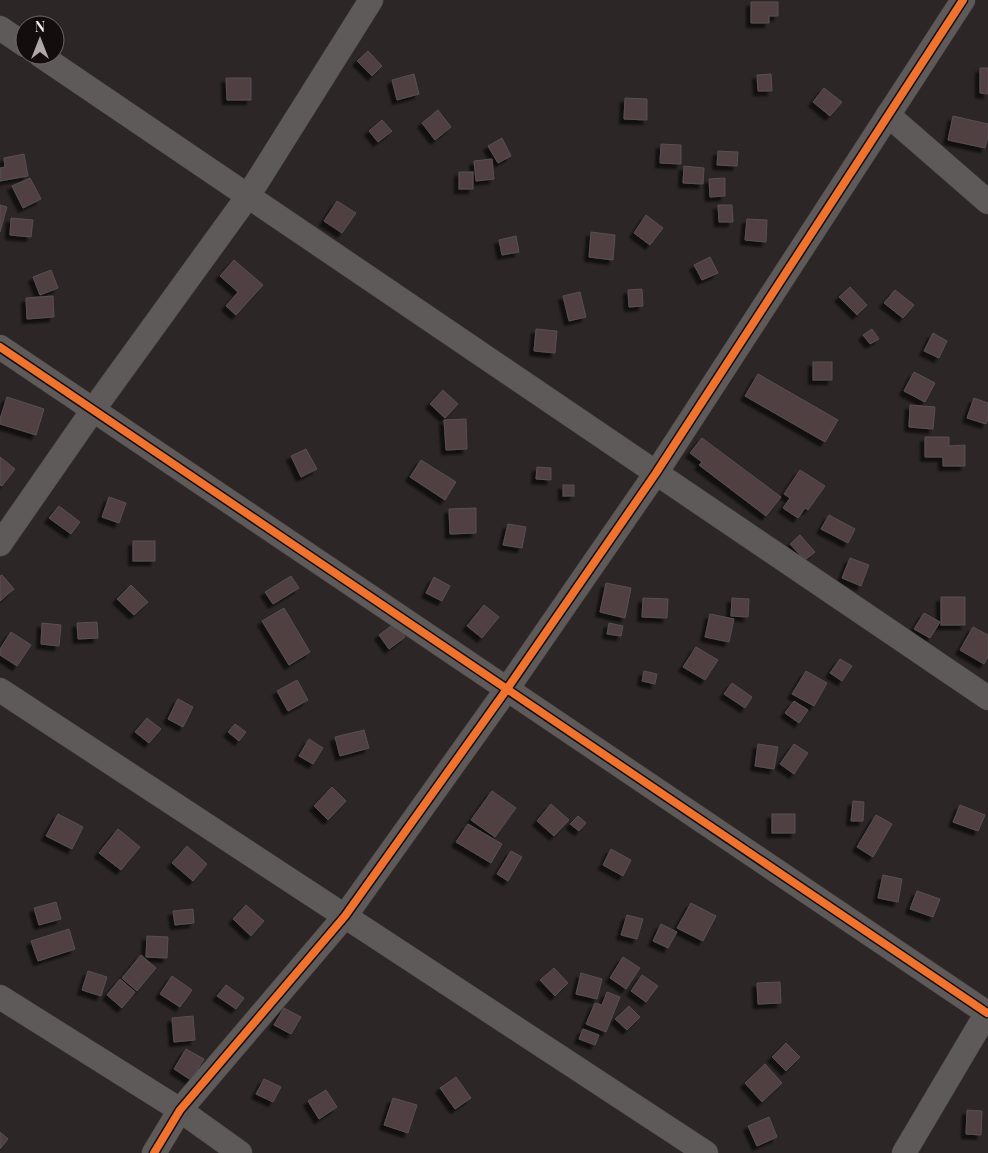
<svg xmlns="http://www.w3.org/2000/svg" width="988" height="1153" viewBox="0 0 988 1153" font-family="'Playfair Display',serif">
<style>
.building{fill:#514043;stroke:#565051;filter:url(#shadow)}
.lines{fill:none;stroke-linecap:round;stroke-linejoin:round}
.street-casing{stroke:#4a4344;stroke-width:25}
.street{stroke:#5f5a5a;stroke-width:24}
.cycleway-casing{stroke:#140d0e;stroke-width:11}
.cycleway{stroke:#ef722f;stroke-width:8}
</style>
<defs>
<filter id="shadow"><feDropShadow dx="-4.5" dy="4.5" stdDeviation="1" flood-color="#0009"/></filter>
</defs>
<rect width="100%" height="100%" fill="#2c2626"/>
<g class="building">
<polygon points="751,2 778,2 778,16 769,16 769,23 751,23"/>
<polygon points="368,51 382,66 372,76 357,61"/>
<polygon points="980,68 988,68 988,94 980,93"/>
<polygon points="414,74 419,94 397,100 392,80"/>
<polygon points="771,74 772,91 758,91 757,75"/>
<polygon points="226,78 251,78 251,100 227,100"/>
<polygon points="824,88 842,102 830,116 813,102"/>
<polygon points="625,98 647,99 647,120 624,119"/>
<polygon points="438,110 451,127 435,140 422,123"/>
<polygon points="953,116 988,124 988,136 985,148 948,140"/>
<polygon points="382,120 392,131 378,142 369,131"/>
<polygon points="502,138 511,156 498,163 488,146"/>
<polygon points="661,144 681,145 681,164 660,163"/>
<polygon points="718,151 738,152 737,166 717,165"/>
<polygon points="24,154 28,176 0,181 0,168 5,167 4,158"/>
<polygon points="492,159 494,179 476,181 474,161"/>
<polygon points="684,166 704,168 703,184 683,183"/>
<rect x="459" y="172" width="14" height="17"/>
<polygon points="30,178 41,199 23,208 12,186"/>
<polygon points="725,178 725,196 710,197 709,179"/>
<polygon points="337,201 356,213 342,233 324,221"/>
<polygon points="0,205 7,207 0,232"/>
<polygon points="718,205 732,205 733,222 719,222"/>
<polygon points="646,215 663,228 650,245 634,233"/>
<polygon points="11,218 33,220 31,237 10,235"/>
<polygon points="747,219 767,220 766,242 745,240"/>
<polygon points="591,232 615,235 613,260 589,257"/>
<polygon points="516,236 519,252 502,255 499,240"/>
<polygon points="710,257 718,273 702,280 694,265"/>
<polygon points="234,260 263,285 236,315 226,306 238,292 220,276"/>
<polygon points="51,270 58,288 40,295 33,277"/>
<polygon points="850,287 867,305 857,315 839,297"/>
<polygon points="642,289 643,306 629,307 628,290"/>
<polygon points="895,290 914,305 903,318 884,303"/>
<polygon points="580,292 586,317 569,321 563,296"/>
<polygon points="53,296 54,317 27,319 26,298"/>
<polygon points="536,329 557,331 555,353 534,351"/>
<polygon points="872,329 879,339 870,344 863,335"/>
<polygon points="933,333 947,341 939,358 924,351"/>
<rect x="813" y="362" width="19" height="18"/>
<polygon points="914,372 935,383 925,402 904,391"/>
<polygon points="758,374 838,420 825,442 745,396"/>
<polygon points="443,390 458,404 445,418 430,404"/>
<polygon points="7,397 44,409 36,435 0,424 0,419"/>
<polygon points="974,398 988,403 988,419 986,424 967,418"/>
<polygon points="910,405 935,407 933,429 909,427"/>
<polygon points="466,419 467,449 446,450 444,420"/>
<polygon points="925,437 949,437 949,446 965,445 965,466 943,466 943,457 925,457"/>
<polygon points="702,438 781,497 766,516 699,465 702,462 690,453"/>
<polygon points="306,449 317,469 301,477 291,456"/>
<polygon points="0,457 15,469 2,486 0,485"/>
<polygon points="421,460 456,482 445,500 410,477"/>
<polygon points="537,467 551,468 551,480 536,479"/>
<polygon points="800,470 825,486 808,510 805,508 798,518 783,508 790,498 784,494"/>
<rect x="563" y="485" width="11" height="11"/>
<polygon points="109,497 126,503 119,523 102,517"/>
<polygon points="59,506 80,522 71,534 49,518"/>
<polygon points="476,508 476,533 450,534 449,509"/>
<polygon points="829,515 855,529 848,543 821,529"/>
<polygon points="508,524 526,527 522,548 503,545"/>
<polygon points="800,535 815,552 805,560 790,544"/>
<rect x="133" y="541" width="22" height="20"/>
<polygon points="850,558 869,565 861,586 842,578"/>
<polygon points="2,575 14,589 0,601 0,576"/>
<polygon points="291,576 299,588 273,604 265,592"/>
<polygon points="434,577 450,586 442,601 426,593"/>
<polygon points="606,583 631,588 625,618 600,612"/>
<polygon points="131,585 148,602 134,615 117,599"/>
<rect x="941" y="597" width="24" height="28"/>
<polygon points="643,598 668,599 667,618 642,617"/>
<polygon points="732,598 749,599 748,617 731,616"/>
<polygon points="484,605 499,617 482,638 467,626"/>
<polygon points="284,608 310,652 289,665 262,621"/>
<polygon points="924,613 940,622 930,638 914,629"/>
<polygon points="710,614 734,619 729,642 705,637"/>
<polygon points="97,622 98,638 78,639 77,623"/>
<polygon points="42,623 61,625 59,646 41,644"/>
<polygon points="395,623 405,637 389,649 379,635"/>
<polygon points="609,623 623,626 621,636 607,634"/>
<polygon points="973,627 988,635 988,657 984,664 960,650"/>
<polygon points="11,632 31,645 17,666 0,655 0,649"/>
<polygon points="696,647 718,660 705,680 683,667"/>
<polygon points="840,659 852,666 842,681 830,673"/>
<polygon points="644,671 657,674 655,684 642,681"/>
<polygon points="806,671 827,683 814,706 792,694"/>
<polygon points="297,680 308,700 288,711 277,691"/>
<polygon points="732,683 752,697 745,708 724,694"/>
<polygon points="178,699 193,707 183,727 168,719"/>
<polygon points="794,701 808,710 799,723 785,713"/>
<polygon points="147,718 161,729 149,743 135,732"/>
<polygon points="235,724 246,732 239,741 228,732"/>
<polygon points="364,730 369,748 340,756 335,737"/>
<polygon points="309,739 323,748 313,764 299,756"/>
<polygon points="758,744 778,747 774,769 755,766"/>
<polygon points="794,744 808,753 794,774 780,764"/>
<polygon points="332,787 346,801 328,820 314,806"/>
<polygon points="492,791 516,808 495,837 471,820"/>
<polygon points="853,801 864,802 863,821 851,821"/>
<polygon points="551,804 569,820 554,836 537,821"/>
<polygon points="960,805 985,815 978,831 953,822"/>
<polygon points="58,814 83,827 72,849 46,836"/>
<rect x="772" y="814" width="23" height="19"/>
<polygon points="876,815 892,824 873,857 857,847"/>
<polygon points="578,816 586,823 579,831 570,824"/>
<polygon points="468,824 502,844 491,863 456,842"/>
<polygon points="118,829 140,847 121,870 99,853"/>
<polygon points="187,846 207,864 193,881 172,863"/>
<polygon points="611,849 631,860 623,876 603,865"/>
<polygon points="511,851 522,857 508,881 497,874"/>
<polygon points="883,875 902,879 898,902 878,898"/>
<polygon points="917,891 940,899 933,917 910,909"/>
<polygon points="56,902 61,919 39,925 34,908"/>
<polygon points="691,903 716,916 703,941 677,928"/>
<polygon points="246,905 264,921 251,936 233,919"/>
<polygon points="193,909 194,923 175,925 173,911"/>
<polygon points="627,915 643,919 637,939 621,935"/>
<polygon points="661,924 677,932 668,948 653,941"/>
<polygon points="69,929 75,949 38,961 31,941"/>
<polygon points="147,936 168,937 167,958 146,957"/>
<polygon points="141,955 156,968 137,991 122,978"/>
<polygon points="623,957 640,968 626,989 610,978"/>
<polygon points="554,968 568,983 555,996 540,980"/>
<polygon points="88,971 107,977 101,996 82,990"/>
<polygon points="581,973 602,979 597,999 576,994"/>
<polygon points="642,975 658,986 646,1002 631,991"/>
<polygon points="172,976 192,990 180,1007 160,994"/>
<polygon points="120,979 135,992 122,1008 107,995"/>
<polygon points="780,982 781,1003 758,1004 757,983"/>
<polygon points="226,985 244,998 236,1009 217,996"/>
<polygon points="607,992 620,997 606,1032 586,1024 595,1003 602,1005"/>
<polygon points="629,1006 640,1017 627,1030 615,1019"/>
<polygon points="284,1008 301,1017 291,1034 274,1025"/>
<polygon points="193,1016 195,1040 174,1042 172,1018"/>
<polygon points="583,1029 599,1035 595,1045 579,1039"/>
<polygon points="786,1043 800,1057 786,1071 772,1057"/>
<polygon points="186,1049 204,1059 191,1080 174,1069"/>
<polygon points="765,1064 782,1083 762,1102 745,1083"/>
<polygon points="456,1077 471,1098 455,1109 440,1088"/>
<polygon points="264,1079 281,1087 273,1102 256,1094"/>
<polygon points="326,1090 337,1107 319,1119 308,1101"/>
<polygon points="393,1098 417,1105 408,1133 384,1125"/>
<polygon points="967,1110 982,1111 981,1135 966,1134"/>
<polygon points="769,1117 777,1137 757,1146 748,1126"/>
<polygon points="0,1132 8,1139 0,1149"/>
</g>
<g class="lines">
<g class="street-casing">
<g id="street">
<polyline points="0,28 25,45"/>
<polyline points="40,55 988,698"/>
<polyline points="888,115 988,202"/>
<polyline points="0,347 987,1013"/>
<polyline points="0,544 93,410 248,196 371,0"/>
<polyline points="0,690 706,1153"/>
<polyline points="0,997 180,1110 240,1153"/>
<polyline points="154,1153 180,1110 345,916 507,689 656,473 963,0"/>
<polyline points="904,1153 988,1011"/>
</g>
</g>
<use href="#street" class="street"/>
<g class="cycleway-casing">
<g id="cycleway">
<polyline points="0,347 987,1013"/>
<polyline points="154,1153 180,1110 345,916 507,689 656,473 963,0"/>
</g>
</g>
<use href="#cycleway" class="cycleway"/>
</g>
<g transform="translate(40 40)"><circle r="24" fill="#140d0e" stroke="#6f6768"/>
<path d="M0-4L9 19L0 12L-9 19Z" fill="#b0a7a8"/>
<text y="-8" font-size="14" font-weight="bold" text-anchor="middle" fill="#f7edee">N</text>
</g>
</svg>
